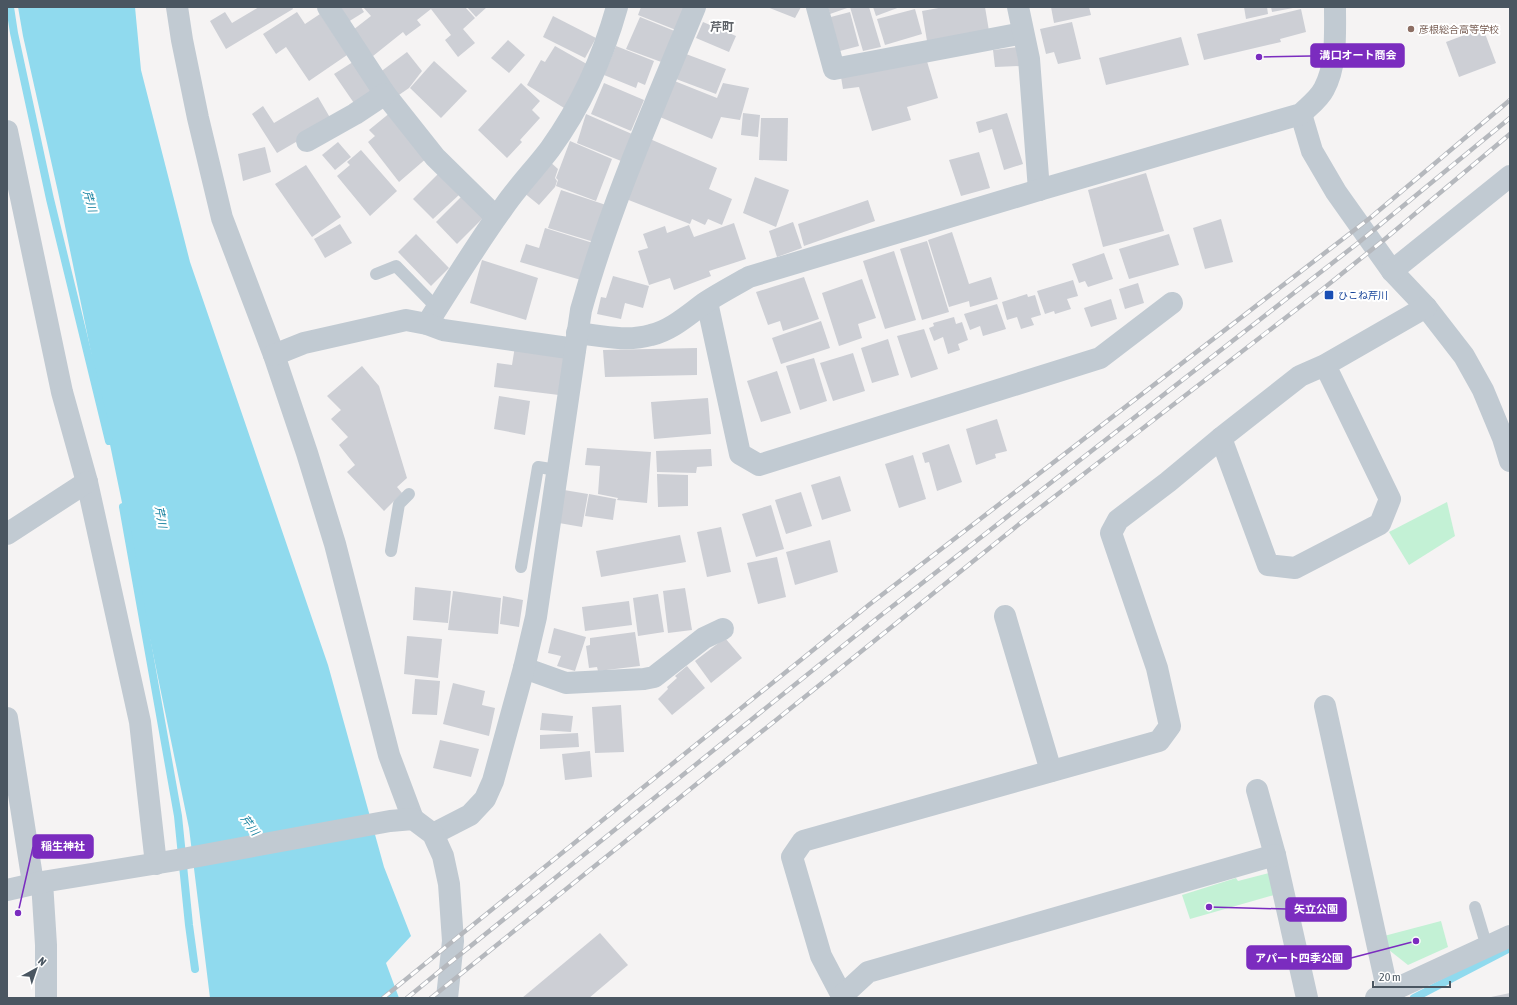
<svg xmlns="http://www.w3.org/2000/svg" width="1517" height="1005" viewBox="0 0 1517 1005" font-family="'Asap Condensed','Noto Sans JP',sans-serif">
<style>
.green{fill:#c3f1d5}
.water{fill:#90daee}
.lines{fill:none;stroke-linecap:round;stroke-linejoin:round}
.stream{stroke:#90daee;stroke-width:8}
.building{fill:#cdcfd5}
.service{stroke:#c1cad2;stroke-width:12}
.minor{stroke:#c1cad2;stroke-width:22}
.rail-casing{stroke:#b5b8bd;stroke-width:4.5}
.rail{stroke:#fff;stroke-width:3;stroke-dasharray:9;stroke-linecap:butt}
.education-dot{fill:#8d6e63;stroke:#fff;stroke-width:1.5}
.transit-dot{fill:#1a4fb4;stroke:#fff;stroke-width:1.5}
.labels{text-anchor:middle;stroke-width:4;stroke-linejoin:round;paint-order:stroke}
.education-label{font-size:10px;fill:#785e54;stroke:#fff;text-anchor:start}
.transit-label{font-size:10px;fill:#164399;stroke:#fff;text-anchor:start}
.water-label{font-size:11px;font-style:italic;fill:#0c7c9b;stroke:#fff}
.quarter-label{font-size:12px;font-weight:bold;fill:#5f6368;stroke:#fff}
.leader{fill:none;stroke:#7b2cbf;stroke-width:1.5}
.callout-dot{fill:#7b2cbf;stroke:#fff;stroke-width:1.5}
.callout{fill:#7b2cbf;stroke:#7b2cbf;stroke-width:1.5}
.callout-label{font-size:11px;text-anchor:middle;font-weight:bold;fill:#fff}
</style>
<rect width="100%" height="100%" fill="#f5f3f3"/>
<g class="green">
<polygon points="1447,502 1455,536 1409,565 1389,532"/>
<polygon points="1269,873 1274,895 1190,919 1182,895 1236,878 1238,881"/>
<polygon points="1441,921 1448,947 1408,965 1389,950 1384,936"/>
</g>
<polygon class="water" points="18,7 135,7 141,70 190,262 328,665 384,867 411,936 386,963 399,998 210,998 189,828 58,192 23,36"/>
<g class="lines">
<g class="stream">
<polyline points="10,7 14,33 50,199 109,441"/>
<polyline points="123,507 178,816 189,925 195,969"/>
<polyline points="1414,998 1510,948"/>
</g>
</g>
<g class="building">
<polygon points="259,7 292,7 293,9 226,49 210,21 225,12 232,23"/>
<polygon points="341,7 361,7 364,12 348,22"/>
<polygon points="363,7 465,7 475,18 463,29 475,43 458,57 445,40 451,35 431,9 417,20 421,25 406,36 403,32 373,56 353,30 371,16"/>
<polygon points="467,7 487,7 476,17"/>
<polygon points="641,7 685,7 676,30 638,15"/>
<polygon points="767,7 801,7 795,18"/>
<polygon points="828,7 869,7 881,47 863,51 850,7 830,14"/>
<polygon points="873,7 900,7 876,16"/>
<polygon points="944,7 985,7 989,31 927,41 922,11"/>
<polygon points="1051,7 1089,7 1091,15 1054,23"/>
<polygon points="1244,7 1267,7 1268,14 1246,19"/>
<polygon points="1271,7 1293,7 1293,8 1272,12"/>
<polygon points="915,9 922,34 885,45 877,19"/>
<polygon points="1301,9 1306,32 1280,39 1281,42 1204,60 1197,34"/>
<polygon points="297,12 305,24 320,14 347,55 309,81 286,47 276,54 263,34"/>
<polygon points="850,12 859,46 836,52 827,18"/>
<polygon points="553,16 596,38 585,58 543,37"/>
<polygon points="640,17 677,32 664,63 626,49"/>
<polygon points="703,22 736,36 729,52 696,38"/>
<polygon points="1072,22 1081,59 1058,64 1054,52 1046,54 1040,29"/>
<polygon points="1483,28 1496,63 1459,77 1446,42"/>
<polygon points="1181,37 1189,65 1106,85 1099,58"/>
<polygon points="508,40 525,55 509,73 491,58"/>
<polygon points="555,46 592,67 569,111 527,85 541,60 545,62"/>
<polygon points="616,46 654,61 645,85 638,82 636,88 604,75"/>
<polygon points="1018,47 1021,66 995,67 993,50"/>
<polygon points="407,52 422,71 409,88 396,97 379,73"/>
<polygon points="686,54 726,69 716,94 676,79"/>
<polygon points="926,58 938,98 907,107 911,120 872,131 859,87 843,89 840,71"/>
<polygon points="356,60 376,91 356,106 334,74"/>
<polygon points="434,61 467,91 441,118 410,88"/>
<polygon points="672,80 717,98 723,83 749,88 740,120 721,117 712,139 660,117"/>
<polygon points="521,83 540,101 532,110 540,118 520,140 522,142 507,158 478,130"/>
<polygon points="604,83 644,100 631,131 591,114"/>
<polygon points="318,97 332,121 277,153 252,114 263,106 274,123"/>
<polygon points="391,112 428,157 399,182 368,142 375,136 369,130"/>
<polygon points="743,113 760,115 758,137 741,135"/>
<polygon points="1007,113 1023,164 1004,170 992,129 979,133 976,122"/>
<polygon points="586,114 632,134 621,161 577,143"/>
<polygon points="761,118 788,118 787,161 759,160"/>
<polygon points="650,139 717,168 709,189 732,199 722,225 708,219 705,225 692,219 690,224 626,199"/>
<polygon points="570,141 612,159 596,201 556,186 558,180 556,178"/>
<polygon points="338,142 351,157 335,170 322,155"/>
<polygon points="265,147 271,172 243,181 238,154"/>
<polygon points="361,150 397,191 370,216 337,176 350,165 347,162"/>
<polygon points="979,152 990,188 961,196 949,160"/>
<polygon points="549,161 558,169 555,178 557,181 555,187 539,205 523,192"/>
<polygon points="306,165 341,217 312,237 275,184"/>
<polygon points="439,173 460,194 433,219 413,199"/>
<polygon points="1146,173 1164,231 1103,247 1088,190"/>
<polygon points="755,177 789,190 776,227 743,213"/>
<polygon points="561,190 606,205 594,242 548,228"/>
<polygon points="462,196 483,218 457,244 436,222"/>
<polygon points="868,200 875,221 804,246 798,224"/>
<polygon points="1221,219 1233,262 1205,269 1193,228"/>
<polygon points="793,222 802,248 777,257 769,231"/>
<polygon points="734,223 746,259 709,271 711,276 674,290 670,278 649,285 638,251 648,248 643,234 665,226 667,233 689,225 694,237"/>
<polygon points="340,224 352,243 325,258 314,239"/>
<polygon points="545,228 593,243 581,280 520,262 526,244 539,248"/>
<polygon points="952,232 969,284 991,277 998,299 970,307 969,301 949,307 928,240"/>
<polygon points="416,234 449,268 431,286 398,252"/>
<polygon points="1169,234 1179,265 1129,279 1119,249"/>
<polygon points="927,241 949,312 922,320 900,249"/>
<polygon points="894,251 916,320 885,329 863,261"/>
<polygon points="1104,253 1113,279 1088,287 1085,281 1079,283 1072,264"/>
<polygon points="482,260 538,278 526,320 470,303"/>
<polygon points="613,276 649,286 643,308 625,303 621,319 597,314 601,297 606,298"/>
<polygon points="804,277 819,319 783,331 780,321 768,325 756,292"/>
<polygon points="862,279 876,318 858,324 862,338 839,346 822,293"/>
<polygon points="1073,280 1078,296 1067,299 1071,309 1055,314 1054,311 1045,314 1037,291"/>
<polygon points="1138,283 1144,303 1125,309 1119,289"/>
<polygon points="1027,294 1028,297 1035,295 1041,315 1031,318 1034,325 1021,329 1017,317 1007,320 1002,302"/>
<polygon points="1111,299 1117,319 1091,327 1084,308"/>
<polygon points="997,304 1006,329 983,336 980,326 970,330 964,314"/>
<polygon points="954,317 956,324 962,322 968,340 958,344 960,350 948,354 943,337 934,341 929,328 934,326 933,323"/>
<polygon points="821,321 830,348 781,364 772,338"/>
<polygon points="924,329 938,369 911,378 897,336"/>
<polygon points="888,339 899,375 872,383 861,348"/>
<polygon points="515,346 565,351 559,395 494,387 497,363 512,365"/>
<polygon points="697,348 697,375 605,377 603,350"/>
<polygon points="853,353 865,391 833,401 820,363"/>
<polygon points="814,358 827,401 800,410 786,366"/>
<polygon points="362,366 379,386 407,478 397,487 402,493 384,511 347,472 355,465 339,445 348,437 331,419 341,410 327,396"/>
<polygon points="777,371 791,413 761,422 747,381"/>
<polygon points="499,396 530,401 525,435 494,429"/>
<polygon points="708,398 711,434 654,439 651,402"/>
<polygon points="997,419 1007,451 995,454 996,458 976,465 966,429"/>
<polygon points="949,444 962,482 937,491 929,462 925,463 922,453"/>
<polygon points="587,448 651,452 647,503 617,500 618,498 598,494 600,466 585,465"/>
<polygon points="711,449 712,466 697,467 696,473 657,472 656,451"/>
<polygon points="913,455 926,499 899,508 885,464"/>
<polygon points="657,474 688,475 688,506 658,507"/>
<polygon points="840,476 851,511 822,520 811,485"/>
<polygon points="564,490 588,494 582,527 559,523"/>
<polygon points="801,492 812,526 786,534 775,500"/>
<polygon points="589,494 616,499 613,520 585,516"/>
<polygon points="771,505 784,549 756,557 742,514"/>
<polygon points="721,527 731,572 707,577 697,532"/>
<polygon points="680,535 686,562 601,577 596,551"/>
<polygon points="830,540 838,572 795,585 786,552"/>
<polygon points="777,557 786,597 758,604 747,563"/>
<polygon points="415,587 451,591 448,623 413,620"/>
<polygon points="685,588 692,630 668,633 663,591"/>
<polygon points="453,591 501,598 498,634 448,630"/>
<polygon points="658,594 664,632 638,636 633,598"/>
<polygon points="503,596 523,600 519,627 500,624"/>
<polygon points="629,601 632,625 585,631 582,607"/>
<polygon points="554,628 586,637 575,671 557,666 561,656 548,653"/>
<polygon points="635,632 640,666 598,671 597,667 589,668 586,646 590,645 590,638"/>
<polygon points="407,636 442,639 438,678 404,674"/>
<polygon points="725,638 742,658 711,683 695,661"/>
<polygon points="687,666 705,688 672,715 658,699 668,689 667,687 677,678 675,676"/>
<polygon points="415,679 440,681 437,715 412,714"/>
<polygon points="453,683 485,691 482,705 495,708 489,736 443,724"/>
<polygon points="621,705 624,752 595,753 592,707"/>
<polygon points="542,713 573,716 571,732 540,730"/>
<polygon points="578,733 579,747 540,749 540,735"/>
<polygon points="440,740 479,749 471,777 433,768"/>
<polygon points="590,751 592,777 565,780 562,754"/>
<polygon points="600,933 628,965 589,998 522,998"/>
<polygon points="1510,993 1510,998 1491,998 1491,997"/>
</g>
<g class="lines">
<g class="service">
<polyline points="376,274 396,266 437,308"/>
<polyline points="391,551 399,504 409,494"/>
<polyline points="521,567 538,467 557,470"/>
<polyline points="1475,907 1487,947"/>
</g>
<g class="minor">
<polyline points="177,7 182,40 198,118 222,218 274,355 307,453 335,544 389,755 413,819"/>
<polyline points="328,7 385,94 435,157 496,217"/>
<polyline points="817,7 834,69 1023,33"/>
<polyline points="1018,7 1029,59 1039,190"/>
<polyline points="1301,114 1312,151 1336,192 1392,271 1426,307 1464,356 1483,390 1503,438 1510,461"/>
<polyline points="7,131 62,392 87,482 140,722 156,864"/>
<polyline points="307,141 355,114 385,94"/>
<polyline points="1392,271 1510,176"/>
<polyline points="707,302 740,454 759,465 1100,358 1172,303"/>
<path d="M427,324C452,285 476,245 503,208C517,187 535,169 550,149C581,106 603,57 617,7"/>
<path d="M577,333C602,336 627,342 651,335C672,330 689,314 706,302C720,293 735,285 749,277L1039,190L1301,114C1309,106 1319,99 1324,89C1337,65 1335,34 1335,7"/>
<polyline points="274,355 304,343 406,320 427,324 443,330 575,349"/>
<polyline points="1325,365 1390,499 1380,524 1295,568 1268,565 1221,438 1300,376 1325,365 1426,307"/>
<polyline points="7,534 87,482"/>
<polyline points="1005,616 1051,771"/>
<polyline points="524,668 566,683 644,679 654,677 704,638 723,629"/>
<polyline points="1325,706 1388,993"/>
<polyline points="7,718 33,883"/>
<polyline points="1257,790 1275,855 1307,998"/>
<path d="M433,834L470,815L485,799L493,781L524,668L536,617L581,310C610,206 654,107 695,7"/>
<polyline points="42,882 46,945 46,998"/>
<polyline points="7,890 42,882 177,860 390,821 413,819 433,834 443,856 449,884 453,941 447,998"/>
<polyline points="842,996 821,956 792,857 803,841 1159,741 1170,726 1157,668 1111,533 1118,520 1168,482 1221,438"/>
<polyline points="843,998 842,996 868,972 1275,855"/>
<polyline points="1376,998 1510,936"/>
</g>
<g class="rail-casing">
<g id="rail">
<polyline points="383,998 453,941 870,604 1370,218 1510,100"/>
<polyline points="407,998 452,961 880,616 1358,243 1510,118"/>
<polyline points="431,998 1023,521 1324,288 1385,239 1510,134"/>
</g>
</g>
<use href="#rail" class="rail"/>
</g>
<circle class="education-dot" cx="1411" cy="29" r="4"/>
<rect class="transit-dot" x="1324" y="290" width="10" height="10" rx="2"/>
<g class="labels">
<g class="education-label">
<text x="1419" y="33">彦根総合高等学校</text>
</g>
<g class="transit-label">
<text x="1338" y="299">ひこね芹川</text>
</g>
<g class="water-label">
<text transform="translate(90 201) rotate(75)" y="4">芹川</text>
<text transform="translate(161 517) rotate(79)" y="4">芹川</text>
<text transform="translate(250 825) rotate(53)" y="4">芹川</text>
</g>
<g class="quarter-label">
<text x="722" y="31">芹町</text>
</g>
</g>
<path class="leader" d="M1259 57L1311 56M18 913L33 847M1209 907L1286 909M1416 941L1351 958"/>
<g class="callout-dot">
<circle cx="1259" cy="57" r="4"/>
<circle cx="18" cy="913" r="4"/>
<circle cx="1209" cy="907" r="4"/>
<circle cx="1416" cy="941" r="4"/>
</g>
<g class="callout">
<rect x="1311" y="44" width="93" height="23" rx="4"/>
<rect x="33" y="835" width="60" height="23" rx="4"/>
<rect x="1286" y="898" width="60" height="23" rx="4"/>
<rect x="1247" y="946" width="104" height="23" rx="4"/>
</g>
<g class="callout-label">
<text x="1358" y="59">溝口オート商会</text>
<text x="63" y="850">稲生神社</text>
<text x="1316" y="913">矢立公園</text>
<text x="1299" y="962">アパート四季公園</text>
</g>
<rect width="1517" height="1005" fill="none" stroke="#4a5661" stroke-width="16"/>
<g transform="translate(36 969) rotate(40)" stroke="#ffffff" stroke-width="3" paint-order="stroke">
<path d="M0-3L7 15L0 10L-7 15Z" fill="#4a5661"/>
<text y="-6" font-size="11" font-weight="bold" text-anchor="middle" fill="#4a5661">N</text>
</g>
<path d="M1373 981v6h77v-6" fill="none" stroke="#4a5661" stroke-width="2"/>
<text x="1379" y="981" font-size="12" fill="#4a5661" stroke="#ffffff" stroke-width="3" paint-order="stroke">20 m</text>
</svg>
